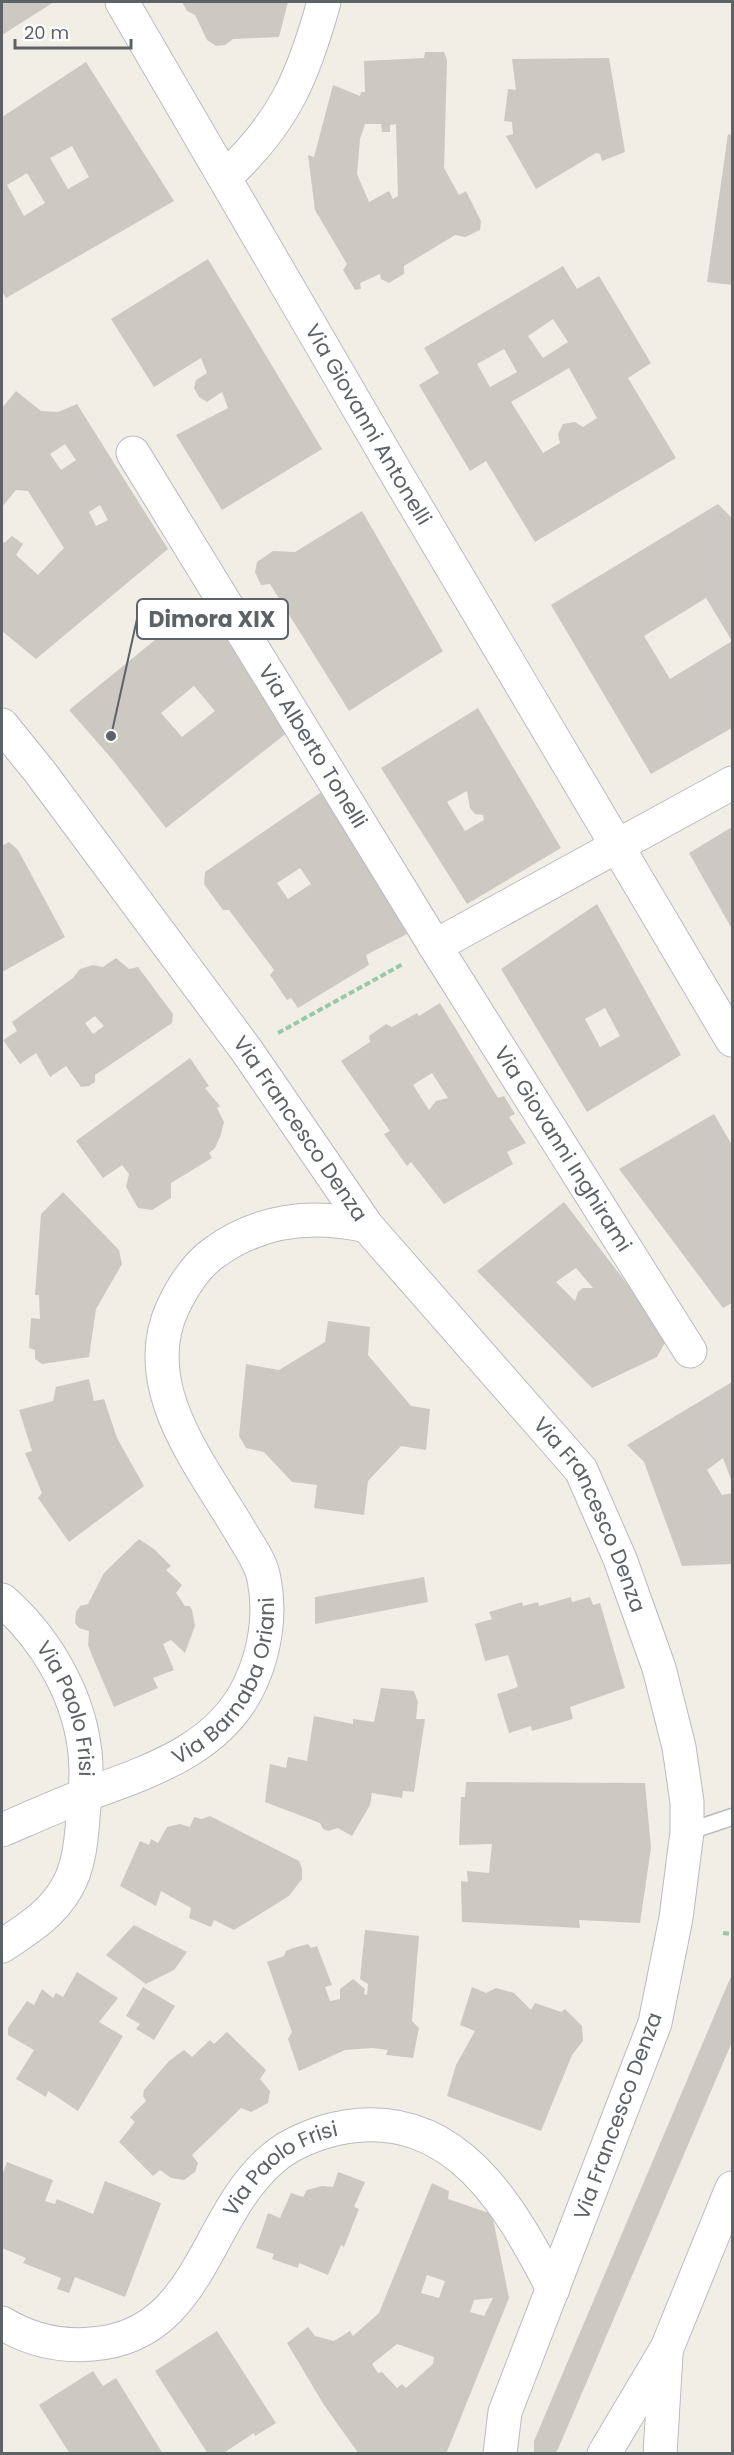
<svg xmlns="http://www.w3.org/2000/svg" width="734" height="2455" viewBox="0 0 734 2455" font-family="Poppins,sans-serif">
<style>
.building{fill:#ccc9c3;fill-rule:evenodd}
.lines{fill:none;stroke-linecap:round;stroke-linejoin:round}
.lane-casing{stroke:#b8bbc0;stroke-width:19}
.street-casing{stroke:#b8bbc0;stroke-width:35}
.secondary-casing{stroke:#b9bcc2;stroke-width:35}
.path{stroke:#99c8a7;stroke-width:4;stroke-dasharray:6 3;stroke-linecap:butt}
.lane{stroke:#fff;stroke-width:16}
.street{stroke:#fff;stroke-width:33}
.secondary{stroke:#fff;stroke-width:33}
.labels{text-anchor:middle;stroke-width:5;stroke-linejoin:round;paint-order:stroke}
.street-label{font-size:21px;fill:#5d6267;stroke:#fff}
.leader{fill:none;stroke:#5d6267;stroke-width:2}
.callout-dot{fill:#5d6267;stroke:#fff;stroke-width:2}
.callout{fill:#fff;stroke:#5d6267;stroke-width:2}
.callout-label{font-size:22px;text-anchor:middle;font-weight:bold;fill:#5d6267}
</style>
<rect width="100%" height="100%" fill="#f1eee6"/>
<g class="building">
<polygon points="2,2 54,2 2,35"/>
<polygon points="182,2 288,2 279,37 233,39 225,45 216,46 207,40 195,15 187,11"/>
<path d="M425,52H444L447,60L444,168L459,195L466,191L481,221L480,230L465,237L455,235L404,266V274L389,283L381,279L380,274L360,283L361,289L355,290L343,270L347,264L315,210L308,155L314,157L333,85L360,96L361,92H365L364,61L424,58ZM365,124H381L382,132H390V125L396,124L398,196L393,199L389,191L369,202L357,174L360,139Z"/>
<polygon points="609,58 625,152 602,161 600,154 596,153 536,189 506,136 513,134 512,122 504,121 508,89 516,90 512,59"/>
<path d="M86,62L174,201L6,298L2,291V117ZM72,146L89,177L68,189L50,158ZM27,173L45,203L24,216L7,185Z"/>
<polygon points="728,134 732,135 732,285 707,282"/>
<polygon points="208,259 322,449 222,510 176,435 228,408 222,392 207,402 199,397 194,388 196,380 207,373 201,358 154,387 111,319"/>
<path d="M563,266L577,289L599,276L651,363L628,378L676,458L535,542L486,461L470,471L419,385L439,373L424,348ZM553,319L568,342L543,358L528,336ZM504,349L517,372L490,387L477,364ZM569,368L597,418L583,427L575,422L563,424L558,434L560,443L543,453L511,402Z"/>
<path d="M16,391L41,411L58,412L77,404L168,549L36,659L2,631V541L4,543L12,536L23,544L16,555L38,575L64,548L28,491L16,490L2,507V408ZM65,444L76,460L61,470L50,454ZM100,505L108,520L96,526L89,512Z"/>
<path d="M718,504L732,518V728L651,774L551,605ZM706,598L732,641L670,679L644,636Z"/>
<polygon points="362,511 443,651 349,711 270,584 261,585 255,572 257,562 273,551 295,552"/>
<path d="M204,600L288,732L166,828L112,759L69,710ZM194,686L215,711L182,737L161,713Z"/>
<path d="M478,708L561,848L467,904L381,768ZM467,791L470,808L475,814L483,815L484,820L465,831L447,802Z"/>
<path d="M323,791L409,933L366,955L369,965L298,1008L291,998L287,1000L270,975L274,970L229,910H223L204,884L205,872ZM300,868L311,884L288,899L277,883Z"/>
<polygon points="732,827 732,929 689,853"/>
<polygon points="9,842 18,850 65,937 2,972 2,846"/>
<path d="M597,904L681,1055L587,1112L501,969ZM605,1008L620,1036L600,1047L585,1019Z"/>
<path d="M116,958L129,969L138,967L173,1014L172,1023L95,1075V1082L89,1086L81,1087L66,1066L50,1077L36,1053L20,1064L3,1040L17,1031L12,1022L73,978L80,969L93,965L103,967ZM95,1016L104,1026L93,1034L85,1023Z"/>
<path d="M440,1003L498,1098L504,1096L515,1114L509,1117L526,1143L507,1152L513,1164L444,1204L411,1162L407,1166L384,1134L390,1131L341,1061L370,1042L369,1036L386,1024L392,1027L417,1013L419,1016ZM432,1073L448,1098L436,1101L429,1110L413,1085Z"/>
<polygon points="190,1058 209,1086 205,1088 220,1106 217,1108 224,1122 220,1137 215,1148 209,1153 212,1158 171,1183 171,1198 152,1210 138,1208 126,1187 129,1174 122,1165 103,1178 76,1141"/>
<polygon points="714,1114 732,1145 732,1303 723,1308 619,1169"/>
<polygon points="63,1192 119,1250 122,1264 96,1309 89,1357 42,1364 35,1359 35,1350 29,1348 31,1318 40,1319 39,1295 35,1295 41,1214"/>
<path d="M564,1202L668,1337L657,1357L592,1388L477,1271ZM576,1268L593,1288H583L578,1292L575,1301L556,1282Z"/>
<polygon points="328,1321 370,1327 368,1355 411,1406 430,1409 426,1450 401,1446 368,1481 364,1515 314,1508 317,1485 292,1482 264,1452 246,1448 239,1436 246,1364 279,1370 325,1342"/>
<polygon points="89,1379 94,1401 104,1399 117,1438 144,1486 69,1542 38,1498 42,1493 25,1453 32,1451 19,1410 53,1401 56,1387"/>
<polygon points="732,1382 732,1482 723,1458 707,1470 722,1495 732,1493 732,1564 682,1566 644,1462 627,1445"/>
<polygon points="139,1539 154,1549 171,1566 166,1570 182,1585 176,1593 185,1606 190,1606 192,1610 195,1626 185,1653 171,1640 163,1644 174,1670 153,1678 158,1688 114,1707 93,1658 88,1645 89,1631 79,1628 75,1623 76,1612 80,1606 88,1604 104,1573"/>
<polygon points="424,1577 428,1602 315,1624 315,1597"/>
<polygon points="571,1597 572,1602 590,1597 593,1605 600,1603 625,1688 570,1707 573,1719 532,1731 531,1726 509,1733 497,1694 518,1687 508,1655 485,1661 475,1624 492,1619 489,1612 522,1602 523,1606 538,1602 539,1606"/>
<polygon points="381,1688 414,1691 418,1702 416,1719 425,1719 414,1792 403,1791 402,1798 372,1793 370,1805 352,1836 338,1828 328,1831 323,1829 320,1823 265,1802 270,1764 286,1768 288,1757 307,1761 314,1716 353,1724 353,1719 374,1722"/>
<polygon points="466,1782 645,1783 651,1848 640,1923 579,1920 580,1928 462,1922 461,1881 468,1882 467,1871 489,1873 492,1844 459,1845 461,1797 465,1797"/>
<polygon points="210,1816 299,1861 302,1869 302,1879 289,1896 234,1930 214,1920 211,1927 189,1918 191,1908 161,1891 156,1906 120,1886 140,1841 149,1845 151,1839 158,1843 167,1827 180,1824 190,1827 194,1817 202,1819"/>
<polygon points="134,1925 187,1952 174,1970 146,1984 106,1955"/>
<polygon points="365,1930 419,1936 412,2021 419,2028 413,2058 386,2055 388,2050 372,2048 345,2050 299,2071 288,2039 292,2032 267,1962 284,1956 286,1951 293,1948 308,1944 311,1948 317,1946 332,1985 325,1987 330,2001 340,1999 340,1989 353,1979 365,1989 364,1994 367,1995 368,1984 360,1979"/>
<polygon points="77,1972 118,1998 99,2022 123,2036 78,2111 48,2091 46,2097 16,2079 34,2050 8,2035 8,2028 27,2001 34,2005 42,1989 53,1998 56,1993 63,1997"/>
<polygon points="732,1974 732,2042 558,2449 555,2454 534,2454 534,2441"/>
<polygon points="143,1987 175,2006 154,2040 136,2029 140,2024 126,2016"/>
<polygon points="472,1987 486,1993 496,1988 514,1993 531,2010 535,2003 561,2012 565,2009 582,2026 583,2041 572,2055 541,2131 447,2096 456,2065 475,2031 460,2025"/>
<polygon points="227,2032 266,2070 260,2079 270,2091 268,2103 251,2112 241,2108 192,2155 198,2163 195,2172 184,2180 171,2178 160,2170 153,2176 119,2142 135,2122 130,2117 146,2101 143,2096 144,2090 169,2061 184,2050 192,2057 210,2040 214,2044"/>
<polygon points="7,2162 53,2180 45,2201 55,2204 57,2199 93,2214 105,2181 161,2203 125,2297 75,2277 69,2293 57,2289 61,2278 23,2263 26,2258 2,2248 2,2176"/>
<polygon points="338,2172 365,2182 354,2207 359,2209 344,2247 341,2245 328,2275 299,2263 298,2268 272,2259 274,2254 256,2248 268,2213 280,2218 291,2193 303,2197 307,2190 322,2186 333,2187"/>
<path d="M432,2183L449,2191L448,2199L492,2214L509,2298L446,2454H359L324,2405L287,2343L308,2327L315,2336L334,2341L350,2331L353,2336L379,2313ZM427,2275L445,2281L439,2298L421,2293ZM493,2298L484,2316L470,2312L474,2300ZM397,2344L434,2357L433,2364L406,2388L402,2384L397,2388L382,2372L378,2373L372,2364Z"/>
<polygon points="217,2331 276,2423 255,2436 254,2433 222,2454 208,2454 155,2371"/>
<polygon points="93,2371 103,2386 116,2378 163,2454 70,2454 39,2405"/>
</g>
<g class="lines">
<g class="lane-casing">
<polyline id="lane" points="687,1832 732,1817"/>
</g>
<g class="street-casing">
<g id="street">
<path d="M225,177C284,123 303,77 324,2"/>
<path id="s1" d="M133,453L435,946L690,1351"/>
<path id="s2" d="M2,725L40,772L247,1051L367,1226L581,1470L620,1559L659,1668L679,1747L687,1802V1832L676,1918L655,2023L505,2412L500,2454"/>
<polyline points="435,946 732,783"/>
<path id="s3" d="M2,1600C43,1636 76,1689 84,1745C88,1769 85,1794 83,1818C81,1842 79,1868 66,1889C51,1915 26,1930 2,1946"/>
<path id="s4" d="M2,1830C30,1818 59,1805 88,1794C150,1771 220,1749 250,1684C265,1652 271,1614 264,1579C261,1561 248,1545 239,1529C200,1463 136,1386 173,1307C183,1286 196,1265 215,1252C261,1219 314,1214 367,1226"/>
<path id="s5" d="M2,2323C30,2340 59,2347 92,2344C201,2336 203,2219 271,2160C289,2143 321,2131 345,2127C455,2109 510,2205 553,2289"/>
</g>
</g>
<g class="secondary-casing">
<g id="secondary">
<path id="s6" d="M122,2L399,478L732,1040"/>
<polyline points="604,2454 667,2348 732,2188"/>
<polyline points="660,2454 666,2355"/>
</g>
</g>
<g class="path">
<polyline points="278,1033 403,964"/>
<polyline points="723,1933 732,1934"/>
</g>
<use href="#lane" class="lane"/>
<use href="#street" class="street"/>
<use href="#secondary" class="secondary"/>
</g>
<g class="labels">
<g class="street-label">
<text dy="7" stroke="none"><textPath href="#s6" startOffset="489">Via Giovanni Antonelli</textPath></text>
<text dy="7" stroke="none"><textPath href="#s1" startOffset="344">Via Alberto Tonelli</textPath></text>
<text dy="7" stroke="none"><textPath href="#s2" startOffset="502">Via Francesco Denza</textPath></text>
<text dy="7" stroke="none"><textPath href="#s1" startOffset="818">Via Giovanni Inghirami</textPath></text>
<text dy="7" stroke="none"><textPath href="#s2" startOffset="988">Via Francesco Denza</textPath></text>
<text dy="7" stroke="none"><textPath href="#s4" startOffset="285">Via Barnaba Oriani</textPath></text>
<text dy="7" stroke="none"><textPath href="#s3" startOffset="130">Via Paolo Frisi</textPath></text>
<text transform="translate(618 2116) rotate(-70)" y="7">Via Francesco Denza</text>
<text dy="7" stroke="none"><textPath href="#s5" startOffset="364">Via Paolo Frisi</textPath></text>
</g>
</g>
<path class="leader" d="M111 736L137 619"/>
<circle class="callout-dot" cx="111" cy="736" r="6"/>
<rect class="callout" x="137" y="599" width="151" height="40" rx="6"/>
<g class="callout-label">
<text x="212" y="627">Dimora XIX</text>
</g>
<rect width="734" height="2455" fill="none" stroke="#5d6267" stroke-width="6"/>
<path d="M15 39v9h116v-9" fill="none" stroke="#5d6267" stroke-width="3"/>
<text x="24" y="39" font-size="18" fill="#5d6267" stroke="#ffffff" stroke-width="4.5" paint-order="stroke">20 m</text>
</svg>
